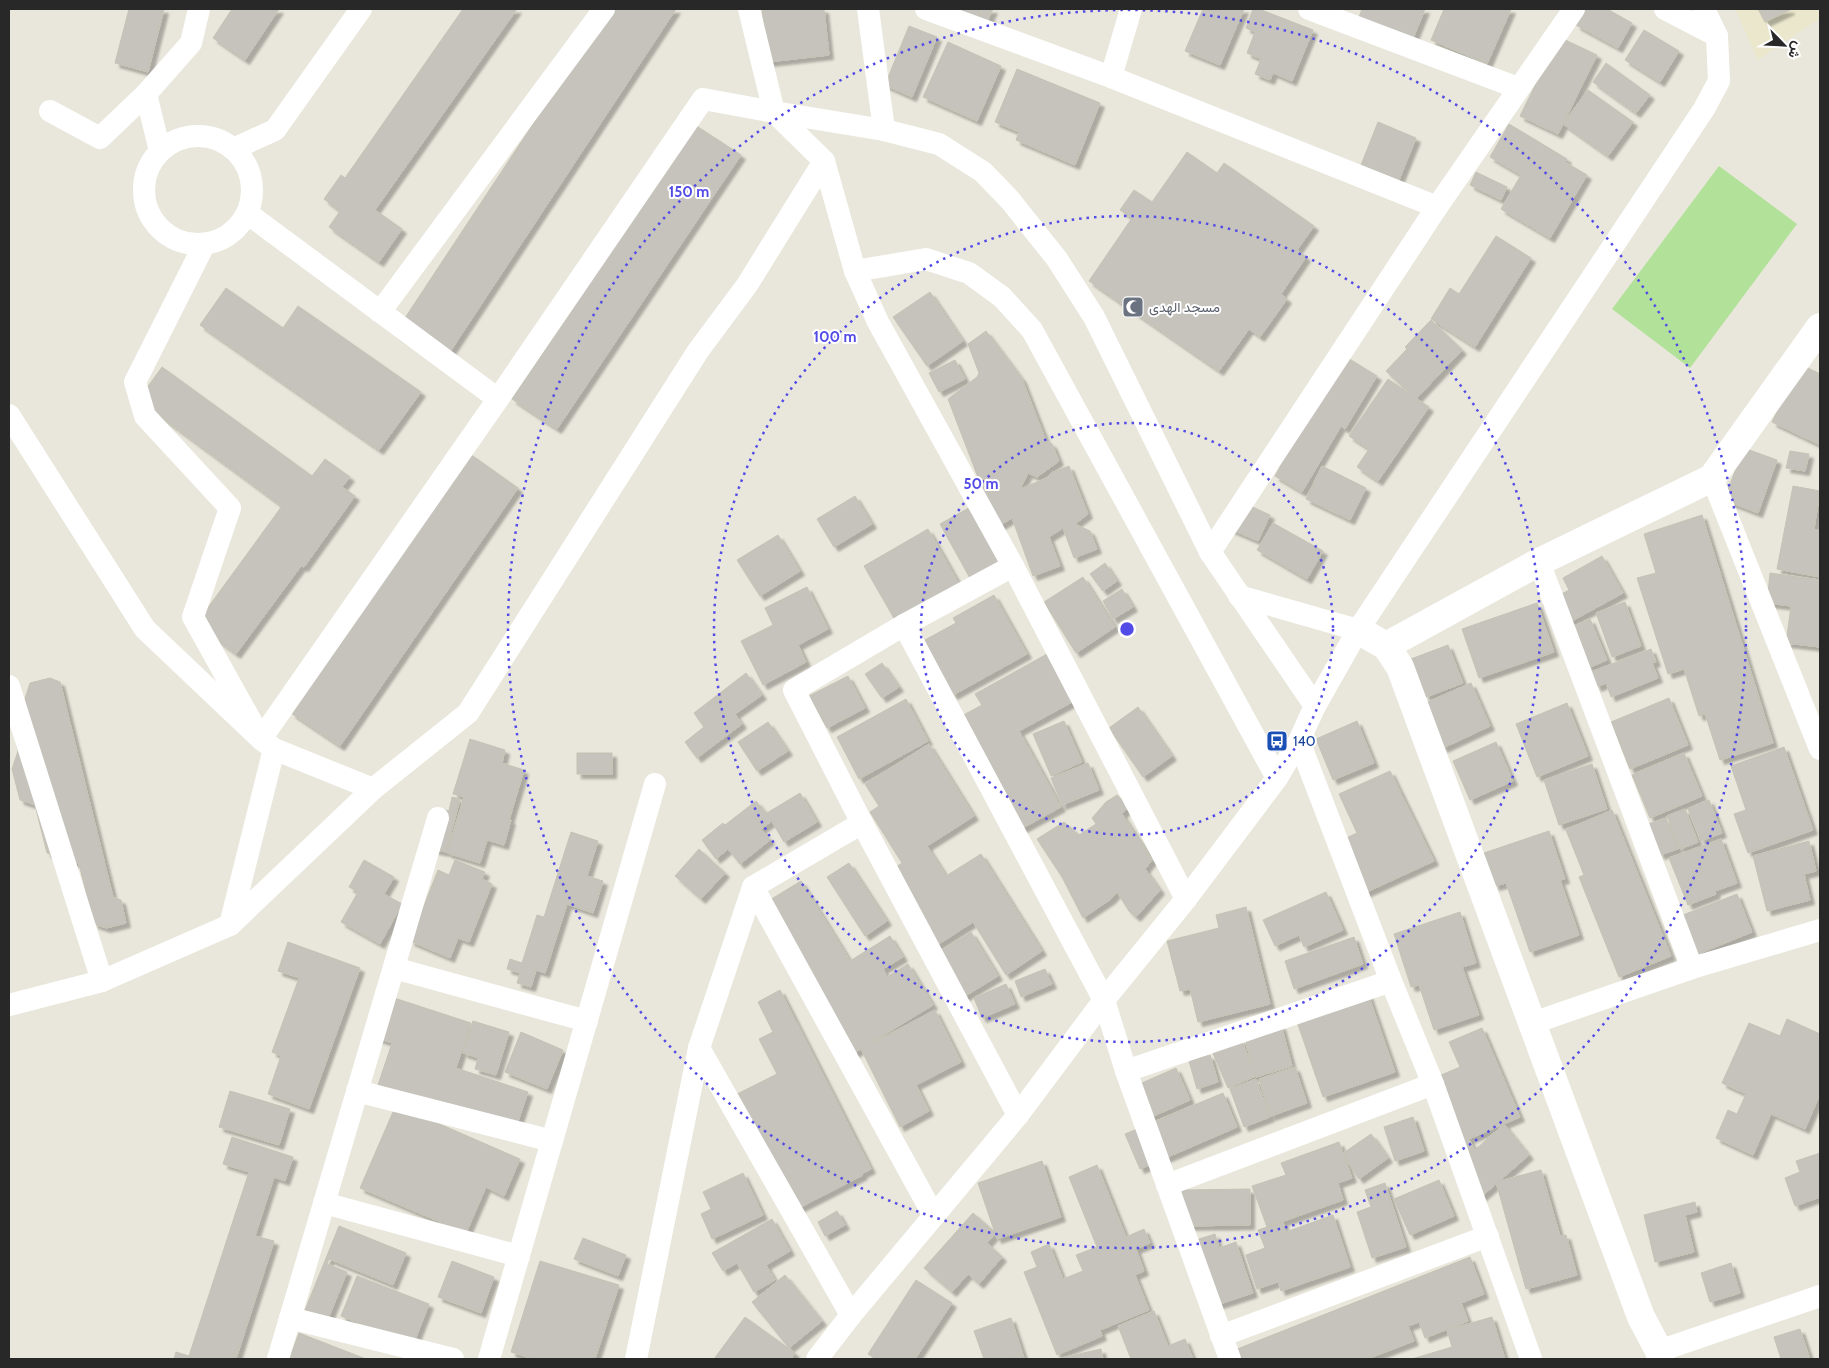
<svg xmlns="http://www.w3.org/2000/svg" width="1829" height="1368" viewBox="0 0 1829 1368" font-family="Cabin,Vazirmatn,sans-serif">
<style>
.education{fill:#eae7cc}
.pitch{fill:#b2e19a}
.building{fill:#c5c3bb;stroke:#c4c3b5;filter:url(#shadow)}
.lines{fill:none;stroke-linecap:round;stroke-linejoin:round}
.minor{stroke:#fff;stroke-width:22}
.tertiary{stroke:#fff;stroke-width:28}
.ring{fill:none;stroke:#534be7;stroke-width:2.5;stroke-dasharray:2.5 5}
.labels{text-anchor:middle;stroke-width:4;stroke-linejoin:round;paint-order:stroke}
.worship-label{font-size:14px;fill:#5b616d;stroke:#fff;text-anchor:start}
.transit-label{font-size:14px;fill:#164399;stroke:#fff;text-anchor:start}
.centre{fill:#534be7;stroke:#fff;stroke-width:2.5}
.ring-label{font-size:15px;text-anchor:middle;font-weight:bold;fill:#534be7;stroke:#fff;stroke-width:4;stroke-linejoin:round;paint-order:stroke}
</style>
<defs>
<filter id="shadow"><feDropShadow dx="4.5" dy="4.5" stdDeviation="1" flood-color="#0004"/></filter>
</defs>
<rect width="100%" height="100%" fill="#e9e7db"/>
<polygon class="education" points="1735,9 1820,9 1820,18 1758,60"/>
<polygon class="pitch" points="1719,166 1797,224 1690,368 1612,309"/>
<g class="building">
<polygon points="129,9 164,9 148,72 115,63"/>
<polygon points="232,9 279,9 245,60 213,38"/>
<polygon points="463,9 517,9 375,210 402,229 379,262 329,227 340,211 324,199 341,175 345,178"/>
<polygon points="609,9 676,9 442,364 395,333"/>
<polygon points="762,9 824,9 829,55 768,62"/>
<polygon points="948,9 981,9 977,20"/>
<polygon points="982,9 993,9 986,24 977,20"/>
<polygon points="1203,9 1244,9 1220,65 1185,51"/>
<polygon points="1253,9 1259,9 1313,30 1292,81 1273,73 1270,80 1255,74 1261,59 1247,53 1255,32 1246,28"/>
<polygon points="1362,9 1425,9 1412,41 1358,20"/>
<polygon points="1444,9 1511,9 1487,64 1431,40"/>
<polygon points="1585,9 1607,9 1632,23 1618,48 1576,25"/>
<polygon points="1758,9 1790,9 1790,10 1765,22"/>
<polygon points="909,26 937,37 912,97 885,85"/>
<polygon points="1644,30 1679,51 1660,82 1625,60"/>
<polygon points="1559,37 1597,55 1558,134 1520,116"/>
<polygon points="948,42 1001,66 977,121 923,97"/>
<polygon points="1606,63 1650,95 1636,113 1593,82"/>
<polygon points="1017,69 1100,103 1075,165 1016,140 1019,132 995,122"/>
<polygon points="1588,90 1633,122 1608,156 1563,124"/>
<polygon points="1378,122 1416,138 1399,180 1361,165"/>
<polygon points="1509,124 1567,159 1565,162 1587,175 1550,238 1501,209 1521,175 1490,157"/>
<polygon points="695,125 741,155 557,429 512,399"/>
<polygon points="1187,152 1217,173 1224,163 1314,226 1297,250 1306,257 1281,294 1287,299 1260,337 1249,329 1219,371 1089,281 1132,218 1120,210 1134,190 1152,202"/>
<polygon points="1476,172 1507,187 1501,200 1470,185"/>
<polygon points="1496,236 1531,258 1475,347 1431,319 1450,288 1459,294"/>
<polygon points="226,288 283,328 298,306 421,392 379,450 200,325"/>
<polygon points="930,292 963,341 927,366 893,317"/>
<polygon points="1431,320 1462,350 1416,399 1386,371 1407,349 1405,347"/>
<polygon points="986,331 1022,379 1046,441 1052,444 1059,461 1037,477 1028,473 1020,489 1049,477 1051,473 1069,466 1088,514 1075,524 1090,531 1097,549 1074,558 1063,528 1049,537 1060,566 1033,576 1012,518 997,527 948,399 977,377 979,373 968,344"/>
<polygon points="1335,350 1377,376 1345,429 1341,426 1302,492 1275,476 1281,465 1270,459"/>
<polygon points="955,360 965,379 939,392 929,373"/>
<polygon points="1800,364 1820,374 1820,445 1772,422"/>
<polygon points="162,367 312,476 325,459 350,477 342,487 355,496 304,567 301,566 236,654 196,624 282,506 138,400"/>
<polygon points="1388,379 1429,407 1378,481 1357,467 1369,449 1349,436"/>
<polygon points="1744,448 1777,460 1758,513 1724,500"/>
<polygon points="1790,451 1809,454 1805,471 1786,468"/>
<polygon points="470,454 518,488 340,746 291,713"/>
<polygon points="1322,466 1366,488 1350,520 1306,499"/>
<polygon points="1793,486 1820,491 1814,529 1820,531 1820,577 1777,569"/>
<polygon points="855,496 872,524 834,547 817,519"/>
<polygon points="1242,502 1270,515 1258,541 1230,529"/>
<polygon points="974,505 1006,560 971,580 940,524"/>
<polygon points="1702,515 1773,743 1720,760 1705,714 1699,716 1684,669 1668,674 1637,578 1656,573 1644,534"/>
<polygon points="1273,523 1323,551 1307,579 1257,550"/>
<polygon points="928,529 959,584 895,620 864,566"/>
<polygon points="778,535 800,571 760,596 737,560"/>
<polygon points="1602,556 1623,593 1557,629 1543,604 1569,590 1563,578"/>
<polygon points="1105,563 1117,581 1103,591 1090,574"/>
<polygon points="1770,573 1820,580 1820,647 1786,643 1791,606 1767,603"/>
<polygon points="1083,577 1115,627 1076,653 1044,602"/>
<polygon points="807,587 828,629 798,645 806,662 763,685 741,641 773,625 765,608"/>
<polygon points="1122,589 1133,607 1113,619 1103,601"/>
<polygon points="994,595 1027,654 953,695 923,641 956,623 953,618"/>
<polygon points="1625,602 1641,646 1612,657 1596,613"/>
<polygon points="1537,603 1554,652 1479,678 1462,629"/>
<polygon points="1590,619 1607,660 1588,668 1571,627"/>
<polygon points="1448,645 1463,683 1426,697 1411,659"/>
<polygon points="1651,649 1656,662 1652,663 1658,678 1611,697 1606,683 1597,687 1591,672"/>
<polygon points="1047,654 1074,701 1019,731 1061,807 1019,830 958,718 982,705 975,694"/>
<polygon points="882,663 899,687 882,698 865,674"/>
<polygon points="746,673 762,695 735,714 742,724 697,758 685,742 704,727 694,713"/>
<polygon points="848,676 865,708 827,728 809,696"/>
<polygon points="50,678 60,682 113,897 121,900 126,923 106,928 94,924 79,864 47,853 35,805 20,800 12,769 18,751 14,733 30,683"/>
<polygon points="1471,683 1490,726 1443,748 1423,704"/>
<polygon points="1669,698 1688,745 1630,769 1611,722"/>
<polygon points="906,699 928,741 859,779 837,737"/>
<polygon points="1567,703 1588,756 1537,777 1516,724"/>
<polygon points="1138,707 1172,756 1143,777 1109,728"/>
<polygon points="1064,721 1082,762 1051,776 1033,734"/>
<polygon points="1357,721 1374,763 1333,780 1316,739"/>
<polygon points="768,722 788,751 757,771 738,742"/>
<polygon points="470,739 505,750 502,763 524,770 509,820 511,820 504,845 487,840 480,863 447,853 464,797 453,794"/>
<polygon points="1496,742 1513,781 1470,800 1453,761"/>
<polygon points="929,744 974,816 927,846 946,876 981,854 1042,951 1006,975 973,922 925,953 890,871 902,863 870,812 879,806 865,784"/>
<polygon points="1784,747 1813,830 1748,853 1734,814 1746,810 1731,766"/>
<rect x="577" y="753" width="35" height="21"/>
<polygon points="1684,753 1702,796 1650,818 1632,775"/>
<polygon points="1088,763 1099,790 1062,805 1051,778"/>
<polygon points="1592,764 1607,809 1559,825 1544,780"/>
<polygon points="1390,771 1434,861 1358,896 1333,844 1357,833 1339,794"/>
<polygon points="800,793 817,822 784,842 767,813"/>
<polygon points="1117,795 1129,806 1122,814 1152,860 1145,869 1160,890 1136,917 1129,911 1117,892 1111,899 1083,918 1062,877 1037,839 1064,822 1079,835 1096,824 1092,818 1106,802"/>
<polygon points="452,797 460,799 446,852 431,849 441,809 449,811"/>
<polygon points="1709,800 1722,833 1701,841 1688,809"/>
<polygon points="756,801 772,821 761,829 770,840 740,864 728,849 716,859 702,840 723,823 725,825"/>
<polygon points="1685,809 1698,842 1680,849 1667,816"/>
<polygon points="1612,810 1671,956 1619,977 1579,877 1584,875 1566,830"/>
<polygon points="1666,818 1678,849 1660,855 1648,824"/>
<polygon points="1549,831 1565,879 1560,880 1579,935 1530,952 1506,883 1495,886 1484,853"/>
<polygon points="571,832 598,841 587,876 603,881 593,913 567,904 545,973 536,970 531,987 517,983 520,973 507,969 510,959 522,963 537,915 544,917"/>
<polygon points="1721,839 1737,883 1715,891 1716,894 1688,905 1669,858"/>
<polygon points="1809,841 1816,871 1804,874 1810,900 1767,911 1753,856"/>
<polygon points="699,849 725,873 701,899 675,876"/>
<polygon points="364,860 394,877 384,894 402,904 380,944 341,922 358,892 349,887"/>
<polygon points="455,860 485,872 482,879 492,884 469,942 458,938 450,958 410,941 438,870 449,875"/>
<polygon points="849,863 887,921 865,936 827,877"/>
<polygon points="801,881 850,961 890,936 903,957 883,969 887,977 908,964 933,1005 851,1055 760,906"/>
<polygon points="1326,892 1343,930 1304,947 1299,935 1275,946 1263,920"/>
<polygon points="1737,894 1752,932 1698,954 1683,915"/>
<polygon points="1246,907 1270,1004 1198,1022 1190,989 1180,991 1167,941 1219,928 1216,915"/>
<polygon points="1460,912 1476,963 1462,967 1479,1015 1434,1030 1419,985 1411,987 1394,934"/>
<polygon points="971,932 998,976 957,1001 930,957"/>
<polygon points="1354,937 1363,964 1294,989 1285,961"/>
<polygon points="288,942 360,968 309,1109 268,1094 281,1056 272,1052 299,978 278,971"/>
<polygon points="1045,969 1052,984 1021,997 1015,981"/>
<polygon points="1006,984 1015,1004 982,1018 974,998"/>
<polygon points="780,990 871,1169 861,1174 863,1175 793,1211 735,1095 777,1074 759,1039 773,1032 758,1002"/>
<polygon points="1368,994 1395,1072 1323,1097 1296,1019"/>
<polygon points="385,995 471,1023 456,1068 528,1092 516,1128 375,1094 392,1043 371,1036"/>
<polygon points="935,1010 961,1062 916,1085 929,1111 900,1127 861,1049"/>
<polygon points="1787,1019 1820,1034 1820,1094 1805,1129 1771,1114 1753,1155 1716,1138 1728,1110 1737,1114 1746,1094 1722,1083 1749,1023 1780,1036"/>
<polygon points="473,1021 509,1032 496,1075 475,1069 478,1058 463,1053"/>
<polygon points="1281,1025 1292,1066 1256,1077 1244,1036"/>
<polygon points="1482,1028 1520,1117 1469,1139 1475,1151 1460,1158 1427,1081 1460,1067 1449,1042"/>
<polygon points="521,1032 563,1050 547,1089 505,1072"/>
<polygon points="1241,1039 1256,1076 1228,1088 1212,1051"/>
<polygon points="1210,1055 1218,1082 1197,1089 1189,1061"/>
<polygon points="1295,1067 1307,1103 1271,1116 1259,1079"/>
<polygon points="1176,1068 1190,1100 1142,1121 1128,1089"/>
<polygon points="1256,1079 1270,1117 1244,1127 1230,1089"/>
<polygon points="230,1091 290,1109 279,1145 219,1127"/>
<polygon points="1223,1093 1237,1127 1140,1169 1125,1134"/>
<polygon points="396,1105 520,1159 504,1196 486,1187 466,1233 360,1188"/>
<polygon points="1413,1117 1424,1151 1395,1161 1384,1127"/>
<polygon points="1504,1124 1529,1155 1481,1197 1456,1167"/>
<polygon points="1371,1134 1388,1158 1359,1179 1342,1154"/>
<polygon points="232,1137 293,1157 285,1181 274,1177 255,1236 274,1241 236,1359 174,1359 176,1352 189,1356 249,1172 223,1164"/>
<polygon points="1339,1142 1352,1178 1338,1183 1343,1200 1267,1227 1252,1186 1286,1175 1281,1163"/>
<polygon points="1820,1153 1820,1197 1795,1206 1785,1178 1800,1172 1796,1161"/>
<polygon points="1042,1161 1061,1217 997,1239 978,1183"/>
<polygon points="1097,1165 1126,1237 1144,1229 1150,1243 1136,1249 1144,1271 1135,1275 1149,1310 1100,1330 1102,1336 1057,1355 1024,1272 1037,1267 1031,1252 1049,1244 1063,1279 1083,1271 1076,1255 1097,1247 1069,1177"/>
<polygon points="1541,1170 1560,1236 1566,1235 1577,1275 1526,1289 1496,1182"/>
<polygon points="743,1173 763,1215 712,1239 701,1214 711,1209 703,1192"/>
<polygon points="1439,1180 1454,1216 1410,1235 1394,1199"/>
<polygon points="1385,1183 1406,1247 1372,1258 1357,1212 1371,1207 1365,1190"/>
<polygon points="1250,1189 1250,1225 1182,1226 1182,1190"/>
<polygon points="1695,1202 1697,1212 1685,1215 1694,1252 1655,1262 1644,1215"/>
<polygon points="837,1211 845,1225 825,1236 818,1222"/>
<polygon points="973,1213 996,1233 987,1243 1002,1257 979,1284 968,1274 952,1292 924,1268"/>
<polygon points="1333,1215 1350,1267 1281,1291 1278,1282 1257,1289 1246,1255 1265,1248 1258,1230 1283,1222 1286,1232"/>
<polygon points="772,1219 790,1251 766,1265 775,1280 754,1292 737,1263 723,1271 712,1253"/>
<polygon points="339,1226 406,1253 393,1285 329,1259 327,1264 347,1272 328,1319 305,1310"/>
<polygon points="1215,1234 1219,1248 1236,1242 1253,1293 1213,1306 1196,1240"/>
<polygon points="583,1238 626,1255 618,1276 574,1259"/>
<polygon points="1470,1257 1484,1294 1461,1303 1468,1321 1425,1338 1419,1322 1408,1326 1414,1341 1367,1359 1224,1359 1222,1355"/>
<polygon points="452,1261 494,1277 481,1313 438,1297"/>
<polygon points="540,1261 619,1285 595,1359 533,1359 511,1352"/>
<polygon points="1731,1263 1740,1293 1710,1302 1701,1273"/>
<polygon points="785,1275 822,1321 789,1348 752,1302"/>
<polygon points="357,1276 429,1304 413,1345 341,1316"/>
<polygon points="916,1280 952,1303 915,1359 876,1359 868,1354"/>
<polygon points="1154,1311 1168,1346 1185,1339 1193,1359 1131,1359 1118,1326"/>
<polygon points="745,1317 795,1353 791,1359 714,1359"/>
<polygon points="1492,1317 1505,1359 1412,1359 1452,1347 1447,1330"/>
<polygon points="1011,1318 1024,1358 984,1359 974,1331"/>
<polygon points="1800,1329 1810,1359 1781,1359 1774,1337"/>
<polygon points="299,1333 366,1359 289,1359"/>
<polygon points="1101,1349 1103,1359 1061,1359 1061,1358"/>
</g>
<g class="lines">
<g class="minor">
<polyline points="749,9 774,112 884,130 939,144 983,172 1010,200 1057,259 1094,317 1210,552 1315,706"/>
<polyline points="868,9 884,130"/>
<polyline points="926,9 1111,77 1437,207"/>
<polyline points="1309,9 1518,88"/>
<polyline points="1665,9 1717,36"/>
<polyline points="1111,77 1131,9"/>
<polyline points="146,94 160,151"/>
<polyline points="50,111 100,138 146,94 191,43 199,9"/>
<circle cx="198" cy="190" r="54"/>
<polyline points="233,149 275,130 361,9"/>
<polyline points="247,213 498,399"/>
<polyline points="204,245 135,382 145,416 230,508 193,617 261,739 498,399 703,99 774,112 824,161 855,271 878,322 1013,566 1186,899"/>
<polyline points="855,271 926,259 969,273 1002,297 1032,330 1277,778"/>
<polyline points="380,312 604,9"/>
<polyline points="9,415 145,629 261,739 274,749 373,789"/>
<polyline points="1712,478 1820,749"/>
<polyline points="1210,552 1437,207 1574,9"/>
<polyline points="1539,562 1692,968"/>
<polyline points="1013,566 904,625 794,690 862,823 1018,1115"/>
<polyline points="1239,596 1358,630"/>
<polyline points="904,625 1104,1000 1126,1071 1230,1359"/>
<polyline points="9,686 102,981"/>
<polyline points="1299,741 1391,981 1433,1084 1531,1359"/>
<polyline points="753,887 934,1216"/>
<polyline points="230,925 373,789 468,713 698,351 747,285 824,161"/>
<polyline points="394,968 587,1021"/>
<polyline points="9,1005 102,981 230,925 274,749"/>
<polyline points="1533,1023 1692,968 1820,930"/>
<polyline points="699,1048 851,1315"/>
<polyline points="1126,1071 1391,981"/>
<polyline points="357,1091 552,1141"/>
<polyline points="1167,1185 1433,1084"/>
<polyline points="324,1203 519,1256"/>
<polyline points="290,1318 453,1359"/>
<polyline points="1221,1336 1488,1236"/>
<polyline points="1659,1351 1820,1296"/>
<polyline points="278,1359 438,818"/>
<polyline points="489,1359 655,784"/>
<polyline points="636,1359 699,1048 753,887 862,823"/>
<polyline points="817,1359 851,1315 1018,1115 1104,1000 1186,899 1277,778 1299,741 1315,706 1358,630 1704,109 1719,81 1717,36 1704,9"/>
</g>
<g class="tertiary">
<polyline points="1358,630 1386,646 1400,667 1641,1317 1659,1351 1661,1359"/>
<polyline points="1386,646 1539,562 1712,478 1820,327"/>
</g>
</g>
<g class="ring">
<circle cx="1127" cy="629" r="206"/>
<circle cx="1127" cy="629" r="413"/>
<circle cx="1127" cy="629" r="619"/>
</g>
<defs>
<g id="mosque-square" transform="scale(1.125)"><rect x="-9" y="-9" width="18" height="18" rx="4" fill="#6b7280" stroke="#fff"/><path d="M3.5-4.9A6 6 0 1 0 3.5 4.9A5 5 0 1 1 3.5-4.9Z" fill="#fff"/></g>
<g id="bus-square" transform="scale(1.125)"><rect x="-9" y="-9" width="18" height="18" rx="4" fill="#1a4fb4" stroke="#fff"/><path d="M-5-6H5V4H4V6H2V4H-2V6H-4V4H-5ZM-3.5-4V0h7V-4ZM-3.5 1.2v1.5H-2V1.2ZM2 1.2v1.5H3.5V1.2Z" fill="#fff"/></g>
</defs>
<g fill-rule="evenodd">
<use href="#mosque-square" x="1133" y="307"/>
<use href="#bus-square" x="1277" y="741"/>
</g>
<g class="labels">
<g class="worship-label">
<text x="1149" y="312">مسجد الهدى</text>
</g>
<g class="transit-label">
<text x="1293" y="746">140</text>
</g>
</g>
<circle cx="1127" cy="629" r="8" class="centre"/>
<g class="ring-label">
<text x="689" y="197">150 m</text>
<text x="835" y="342">100 m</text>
<text x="981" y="489">50 m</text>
</g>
<rect width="1829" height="1368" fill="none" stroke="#282828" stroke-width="20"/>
<g transform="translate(1784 45) rotate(114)" stroke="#ffffff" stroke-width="4" paint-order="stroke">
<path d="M0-4L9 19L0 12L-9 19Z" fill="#282828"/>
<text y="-8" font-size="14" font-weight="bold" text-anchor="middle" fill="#282828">ش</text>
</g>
</svg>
